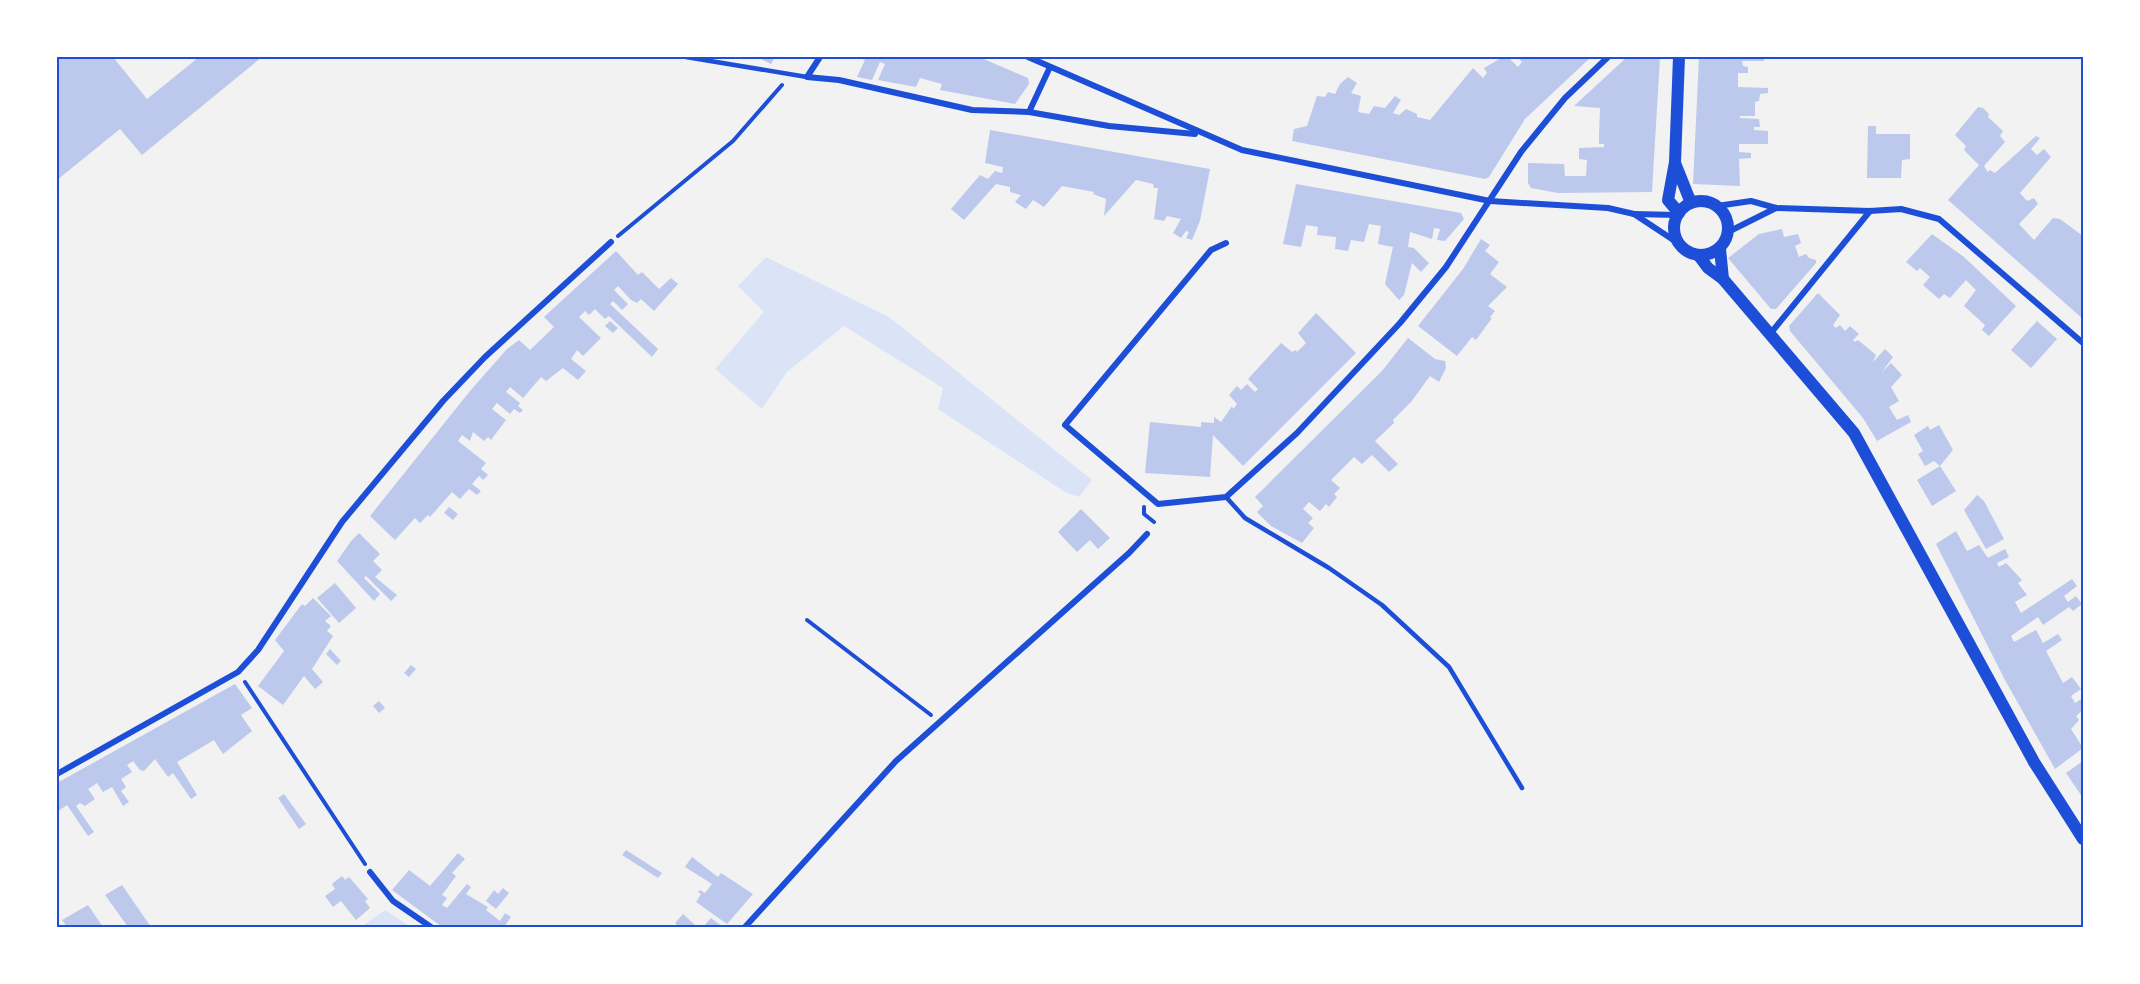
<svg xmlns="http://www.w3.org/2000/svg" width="2140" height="984" viewBox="0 0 2140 984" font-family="'Asap Condensed',sans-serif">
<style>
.green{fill:#dbe4f7}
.building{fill:#bdc9ec}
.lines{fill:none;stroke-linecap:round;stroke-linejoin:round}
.path{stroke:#1d4ed8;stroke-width:4}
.service{stroke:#1d4ed8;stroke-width:4.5}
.minor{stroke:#1d4ed8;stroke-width:6}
.secondary{stroke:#1d4ed8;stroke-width:12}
.neatline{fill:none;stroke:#1d4ed8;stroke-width:2}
</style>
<rect width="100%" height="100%" fill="#f2f2f2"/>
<g class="green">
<polygon points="766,257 889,317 1092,480 1079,497 1065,492 938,409 943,388 844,326 787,372 762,409 715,369 764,312 738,286"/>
<polygon points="385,910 411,927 361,927"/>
</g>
<g class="building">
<polygon points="57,57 113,57 147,99 199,57 262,57 142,155 120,129 57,180"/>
<polygon points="757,57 775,57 771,64"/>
<polygon points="857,57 979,57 1028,78 1029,84 1015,104 940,90 942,84 920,78 916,87 878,80 885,64 880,62 872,80 857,77 865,60"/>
<polygon points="1503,57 1508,57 1518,67 1522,62 1517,57 1591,57 1525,119 1489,177 1485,179 1292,141 1294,129 1307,126 1317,96 1325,97 1328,92 1335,94 1340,84 1348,77 1357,83 1351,93 1361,96 1358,112 1369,114 1374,106 1385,108 1395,96 1401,100 1393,113 1399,115 1406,109 1417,114 1417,117 1430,120 1473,68 1483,78 1487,73 1484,68"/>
<polygon points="1627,57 1660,57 1652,192 1558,193 1531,188 1528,183 1528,163 1564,164 1565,176 1586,176 1587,160 1579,159 1579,148 1604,147 1604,144 1599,144 1599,135 1600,108 1574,106"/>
<polygon points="1699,57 1764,57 1764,61 1742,61 1743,66 1748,67 1748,73 1738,73 1738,87 1768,88 1768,93 1760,94 1759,101 1755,102 1755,116 1740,116 1740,118 1759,119 1760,127 1754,127 1754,130 1768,131 1768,144 1739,144 1739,152 1751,153 1751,158 1739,159 1740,186 1693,184"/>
<polygon points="1978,107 1983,108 1989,114 1988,117 2003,131 2000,136 2005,142 1984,166 1988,172 1990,170 1995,173 2036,136 2040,138 2031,149 2037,155 2044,149 2051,157 2020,193 2027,201 2034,198 2038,204 2019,224 2034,240 2053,218 2060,219 2083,236 2083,319 1948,200 1979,165 1964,150 1966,146 1955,135"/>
<polygon points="1868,126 1876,126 1876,134 1910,134 1910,159 1902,160 1901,178 1867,178"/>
<polygon points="990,130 1210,169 1200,221 1192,240 1186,238 1189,232 1186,231 1181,238 1173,233 1181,219 1167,216 1164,221 1154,219 1158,188 1154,188 1153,184 1136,180 1104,216 1106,199 1093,194 1094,192 1062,186 1044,207 1033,200 1026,209 1015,202 1021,195 1010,192 1010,187 996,184 964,220 951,209 980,175 988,179 995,171 1002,173 1003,167 985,163"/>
<polygon points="1296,184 1461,213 1464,219 1445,241 1437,240 1440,229 1434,228 1432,239 1410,232 1408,247 1414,248 1429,263 1421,272 1412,263 1404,295 1399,300 1385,284 1393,247 1378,244 1381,226 1369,224 1364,242 1351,240 1348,251 1335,249 1336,237 1317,235 1318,227 1306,225 1301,247 1283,244"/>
<polygon points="1782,229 1784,237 1798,234 1801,243 1795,246 1799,257 1806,254 1809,258 1816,260 1816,263 1776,309 1771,309 1728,258 1759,234"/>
<polygon points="1932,234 1964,257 2016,306 1989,336 1982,330 1985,325 1964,306 1976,290 1966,280 1950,298 1944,294 1939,299 1923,285 1930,277 1920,268 1917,271 1906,262"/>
<polygon points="1481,239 1490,245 1485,251 1499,262 1490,274 1507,287 1488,306 1495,311 1490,317 1492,318 1476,340 1472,337 1457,356 1418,326 1463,269"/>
<polygon points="616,251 638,275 642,272 659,289 671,278 678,284 654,311 641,299 637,303 631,300 618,286 614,290 628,304 622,310 613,301 610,304 658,349 652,357 609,316 605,319 595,309 589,315 585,311 579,317 601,338 583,356 577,350 571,359 586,371 578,380 563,368 546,381 541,377 523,398 510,387 506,392 520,403 518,406 523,410 520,413 514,409 510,414 497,403 492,409 506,420 491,440 488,437 484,441 473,432 470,441 462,435 458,441 486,463 481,469 488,475 483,480 479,476 472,484 481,491 477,495 469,489 460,499 452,492 430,517 428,515 420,523 415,518 395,540 370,516 470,391 507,349 519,340 530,350 554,327 544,317"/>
<polygon points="1818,293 1840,315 1833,325 1836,328 1840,325 1845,331 1850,326 1859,334 1853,340 1855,342 1858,340 1876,355 1873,362 1885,349 1893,357 1882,372 1891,363 1902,375 1891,387 1899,401 1889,407 1897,420 1908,415 1911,422 1877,441 1863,418 1790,331 1789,326"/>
<polygon points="1316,313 1356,353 1243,466 1213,435 1210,477 1145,473 1150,422 1201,427 1201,422 1214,423 1214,417 1221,422 1232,406 1233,409 1237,404 1229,395 1237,386 1241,390 1247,384 1255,392 1258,389 1248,379 1281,343 1292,352 1296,350 1297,352 1306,343 1298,333"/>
<polygon points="610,321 618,328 613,333 605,326"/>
<polygon points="2037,321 2057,339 2031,368 2011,350"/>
<polygon points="1408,338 1435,359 1445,361 1446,368 1439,382 1430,376 1411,402 1393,420 1394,423 1375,441 1398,464 1389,472 1372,455 1362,464 1354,457 1331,480 1340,488 1334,494 1337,497 1329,507 1326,504 1320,511 1309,502 1303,509 1313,518 1308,523 1314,528 1302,543 1271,526 1257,512 1263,506 1255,497 1382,371"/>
<polygon points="1939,425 1953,450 1940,466 1956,491 1932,506 1917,480 1940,466 1934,461 1925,466 1918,454 1923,451 1914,435 1928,426 1930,430"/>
<polygon points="1977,495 1984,501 2004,539 1986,549 1964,510"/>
<polygon points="449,507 458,514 453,520 444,513"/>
<polygon points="1081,509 1110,538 1098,549 1090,540 1077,552 1058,532"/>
<polygon points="1956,531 1967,551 1979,545 1988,558 2005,549 2009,557 1997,563 1999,567 2006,563 2022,580 2018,583 2027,595 2015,602 2021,613 2072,579 2077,586 2064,596 2068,602 2076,596 2082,604 2073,611 2069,607 2043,625 2038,617 2011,636 2014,642 2036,630 2043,643 2058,634 2062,640 2046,651 2063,683 2072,677 2081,689 2071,696 2075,703 2083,698 2083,710 2076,716 2079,720 2071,729 2083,748 2055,769 2005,680 1936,544"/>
<polygon points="359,533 380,554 373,561 382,570 375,577 397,595 391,601 366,576 364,578 380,594 374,601 337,561 352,540"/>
<polygon points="335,583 356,608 339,623 317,598"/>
<polygon points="313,598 331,616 325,621 331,626 327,631 333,636 312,669 323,682 315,689 304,676 283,705 258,686 284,651 275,640 302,604 305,606"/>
<polygon points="330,649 341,661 337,665 326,654"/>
<polygon points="411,665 416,669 409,677 404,673"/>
<polygon points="235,684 252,708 241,715 252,731 223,754 214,740 177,762 197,795 191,799 173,773 168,777 155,759 144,771 140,770 133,761 127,765 132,772 121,779 126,787 121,791 129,802 123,806 112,787 103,792 97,783 88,789 95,799 85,806 80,803 76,806 94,832 88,836 67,805 57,812 57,783"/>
<polygon points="379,701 385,708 379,713 373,706"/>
<polygon points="2083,761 2083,798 2066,773"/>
<polygon points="284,794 306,824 299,829 278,798"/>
<polygon points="626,850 662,873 658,878 622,855"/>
<polygon points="458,853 465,859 452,873 456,876 442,895 447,898 442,905 447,908 467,884 471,887 466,894 488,907 486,910 500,921 505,913 511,917 504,927 442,927 392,890 409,870 430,886"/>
<polygon points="692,857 718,877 721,873 753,894 727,924 696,902 701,894 698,892 700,890 705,893 712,884 685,867"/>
<polygon points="342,876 345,880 349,877 368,899 365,901 370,908 356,920 341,901 333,907 325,896 335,889 332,884"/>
<polygon points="122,885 151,927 128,927 105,895"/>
<polygon points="503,888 509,893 496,909 486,901 494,890 498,894"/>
<polygon points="88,905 103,927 67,927 62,920"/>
<polygon points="683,914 693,923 697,927 679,927 675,923"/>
<polygon points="711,918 723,927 703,927"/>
</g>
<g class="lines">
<g class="path">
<polyline points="618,236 733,141 782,85"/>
<polyline points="1144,507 1144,514 1154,522"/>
<polyline points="807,620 931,715"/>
<polyline points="245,682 365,864"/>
</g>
<g class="service">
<polyline points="686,57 807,77"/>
<polyline points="1226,497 1245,518 1329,568 1382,605 1449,667 1522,788"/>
</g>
<g class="minor">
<polyline points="820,57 807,77 839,80 972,110 1029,112"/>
<polyline points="1028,57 1242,150 1490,201 1608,208 1634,214 1678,243"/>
<polyline points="1050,67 1029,112 1109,126 1195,134"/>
<polyline points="1717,206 1751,201 1776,208 1870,211 1901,209 1939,219 2083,343"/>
<polyline points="1634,214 1677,215"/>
<polyline points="1728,232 1776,208"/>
<polyline points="1226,243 1211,250 1065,425 1158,504 1226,497 1297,433 1400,323 1446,267 1521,152 1565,98 1608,57"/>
<polyline points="1770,334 1870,211"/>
<polyline points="57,774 238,672 258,650 342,522 443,401 485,357 611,242"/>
<polyline points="370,872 393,901 431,927"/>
<polyline points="745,927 896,761 1129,553 1147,534"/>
</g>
<g class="secondary">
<polyline points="1679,57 1675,162 1668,200 1679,213"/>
<polyline points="1675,163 1691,203"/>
<circle cx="1701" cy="228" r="27"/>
<polyline points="1720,249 1723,279"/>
<polyline points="1699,256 1708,268 1723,279 1854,433 2034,762 2083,839"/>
</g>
</g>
<rect width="2140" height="984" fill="none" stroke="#ffffff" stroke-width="117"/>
<rect x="58" y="58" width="2024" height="868" class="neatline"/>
</svg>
